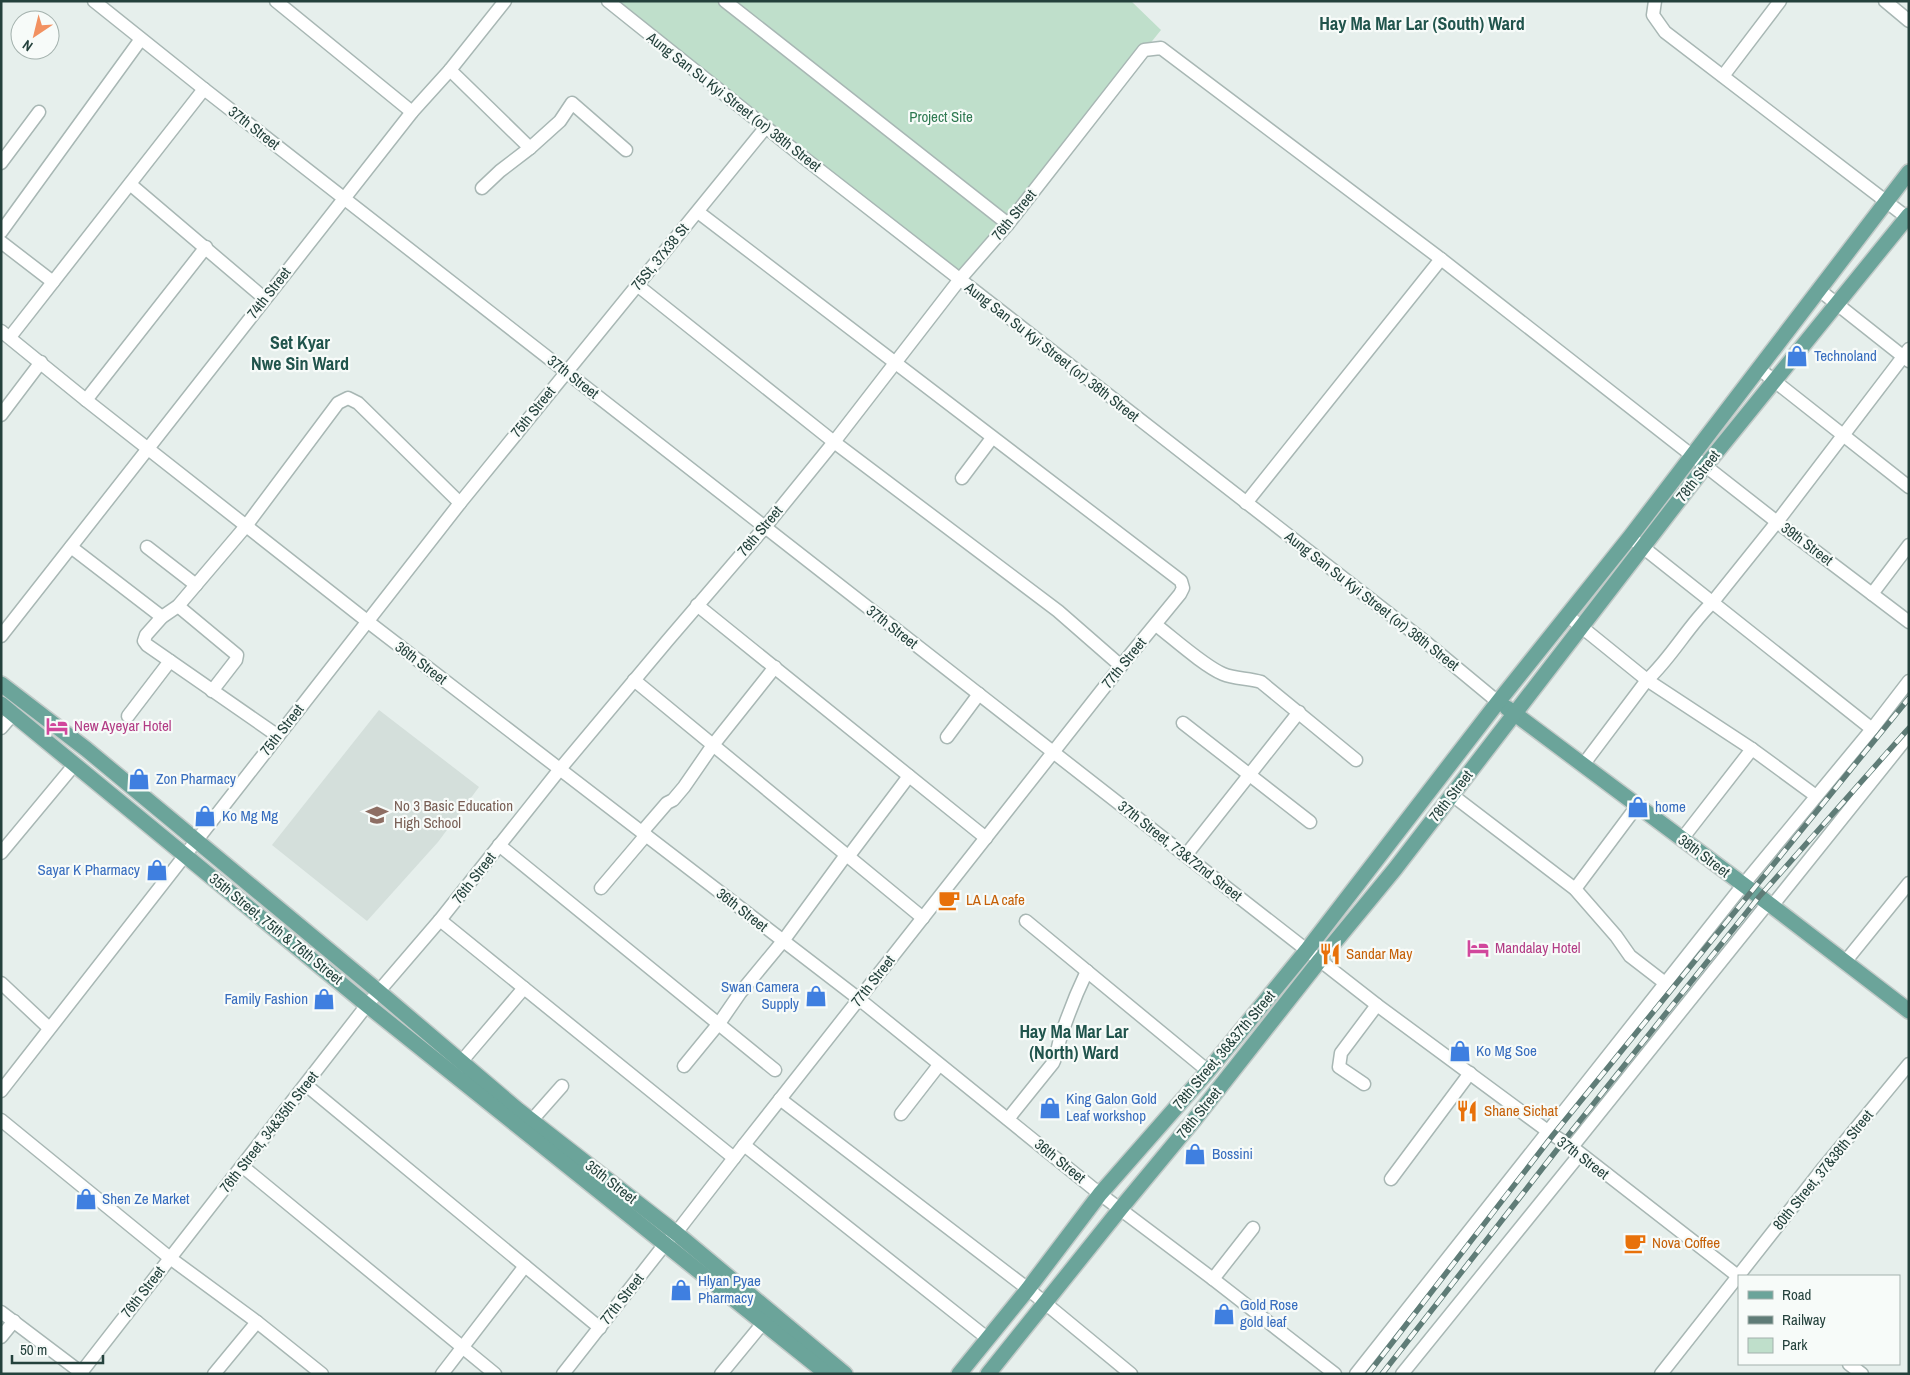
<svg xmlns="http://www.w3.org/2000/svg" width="1910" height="1375" viewBox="0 0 1910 1375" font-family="'Archivo Narrow',sans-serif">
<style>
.built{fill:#d4dfdb}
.green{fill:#bfdfcb}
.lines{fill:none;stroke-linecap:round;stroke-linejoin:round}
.minor-casing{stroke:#a8b7b4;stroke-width:15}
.major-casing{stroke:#c2cac8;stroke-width:18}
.minor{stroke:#fff;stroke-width:12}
.major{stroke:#6ba49a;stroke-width:15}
.rail-casing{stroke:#5f7c77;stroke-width:5.5}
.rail{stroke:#f7fbf9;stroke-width:4;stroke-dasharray:11;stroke-linecap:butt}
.labels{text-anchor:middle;stroke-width:4.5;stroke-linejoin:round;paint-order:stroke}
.street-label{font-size:15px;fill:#24413c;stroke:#f7fbf9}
.park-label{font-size:15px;fill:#2e7951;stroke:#f7fbf9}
.shop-label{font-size:15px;fill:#366cbe;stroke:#f7fbf9;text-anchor:start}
.hotel-label{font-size:15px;fill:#b23c85;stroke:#f7fbf9;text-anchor:start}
.education-label{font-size:15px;fill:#785e54;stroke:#f7fbf9;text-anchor:start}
.food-label{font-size:15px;fill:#c56008;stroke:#f7fbf9;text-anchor:start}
.quarter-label{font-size:18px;font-weight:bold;fill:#20544c;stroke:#f7fbf9}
</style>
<rect width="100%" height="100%" fill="#e6efec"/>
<polygon class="built" points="379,710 479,787 438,842 367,921 272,845"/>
<polygon class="green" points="607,1 1131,1 1161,30 960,279"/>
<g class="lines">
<g class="minor-casing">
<g id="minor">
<polyline points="94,1 204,89 1377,1005 1553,1135 1572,1147 1739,1277"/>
<polyline points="276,1 412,112"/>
<polyline points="608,1 808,161 1428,644 1498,702"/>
<polyline points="725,1 1008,224"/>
<polyline points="1655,1 1653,15 1665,32 1909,219"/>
<polyline points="1885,1 1909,21"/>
<polyline points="450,70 530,148 500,171 482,188"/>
<polyline points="1723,76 1780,1"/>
<polyline points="530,148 560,121 572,103 626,150"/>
<polyline points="1,163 39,112"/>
<polyline points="130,184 264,298"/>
<polyline points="1,232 141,39"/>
<polyline points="1,242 53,282"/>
<polyline points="637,285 834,442 1058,611 1121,666"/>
<polyline points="1818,289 1909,361"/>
<polyline points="1,331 86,400 367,621 859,999 1100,1194 1213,1279 1335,1374"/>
<polyline points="10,337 204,89"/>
<polyline points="1758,368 1909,487"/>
<polyline points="86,400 206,247"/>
<polyline points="1,415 41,362"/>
<polyline points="962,478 992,438"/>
<polyline points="1246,503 1441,259"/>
<polyline points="1635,541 1872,729"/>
<polyline points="71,547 162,617"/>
<polyline points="147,547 196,585"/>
<polyline points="1872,594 1909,545"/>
<polyline points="697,605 986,838"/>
<polyline points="178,606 237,655 236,660 212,691"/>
<polyline points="1568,616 1647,680 1752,749 1816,796"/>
<path d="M1156,625C1173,638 1204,666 1223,674C1235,679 1248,678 1261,682L1356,760"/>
<polyline points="1,636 412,112 450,70 505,1"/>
<polyline points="634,680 923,918"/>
<polyline points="128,716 170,661"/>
<polyline points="1183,723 1310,822"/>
<polyline points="1,728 14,713"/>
<polyline points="278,736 147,645 144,641 146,635 162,617 178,606 246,526 338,403 348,398 358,403 460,503"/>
<polyline points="947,737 979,694"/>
<path d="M1583,765L1647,680C1672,657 1688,626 1712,603L1777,522L1909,349"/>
<polyline points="1452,795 1575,889 1616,936 1630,956 1665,983"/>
<polyline points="642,832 667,803 673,800 684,787 713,745 775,667"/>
<polyline points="1682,839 1752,749"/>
<polyline points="499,845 775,1070"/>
<polyline points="1,853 75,764"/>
<polyline points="1186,855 1299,712"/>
<polyline points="848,857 909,776"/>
<polyline points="601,888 646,835"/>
<polyline points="1575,889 1637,806"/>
<polyline points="1772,906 1909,735"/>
<polyline points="440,920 734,1158"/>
<polyline points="1026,921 1208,1071"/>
<polyline points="1845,962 1909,883"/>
<polyline points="1,983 49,1028"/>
<polyline points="461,1062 524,988"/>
<polyline points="684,1066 720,1022 740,993 783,941 846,855"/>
<polyline points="1364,1084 1339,1067 1341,1053 1377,1005"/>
<polyline points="306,1085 600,1328"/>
<polyline points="1,1091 460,503 766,127"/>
<polyline points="780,1099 1028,1289 1131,1374"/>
<polyline points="901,1114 939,1065"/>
<path d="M1008,1119L1053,1063C1058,1053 1058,1043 1062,1033C1069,1012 1077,992 1087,971"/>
<polyline points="1,1120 170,1258 257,1322 322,1374"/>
<polyline points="532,1120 562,1086"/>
<polyline points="744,1145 987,1338"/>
<polyline points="1572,1147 1768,903"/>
<polyline points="242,1166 495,1374"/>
<polyline points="1391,1179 1470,1073"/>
<polyline points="1213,1279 1253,1228"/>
<polyline points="1,1312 83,1374"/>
<polyline points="1,1337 14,1321"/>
<polyline points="1849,1364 1862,1374"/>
<polyline points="80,1374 367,1005 440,920 560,769 668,640 765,527 834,442 960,279 1008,224 1144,50 1161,48 1441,259 1777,522 1909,622"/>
<polyline points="214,1374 257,1322"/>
<polyline points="442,1374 525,1266"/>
<polyline points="563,1374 665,1244 676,1233 744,1145 1121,666 1180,594 1183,588 1181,581 698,212"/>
<polyline points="721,1374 763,1323"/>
<polyline points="1356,1374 1743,885 1872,729 1909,681"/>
<polyline points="1402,1374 1580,1154"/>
<polyline points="1661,1374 1824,1167 1909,1064"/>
</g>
</g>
<g class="major-casing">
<g id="major">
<polyline points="1,684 86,749 378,991 518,1110 676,1233 845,1374"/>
<polyline points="1,704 367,1005 827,1374"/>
<polyline points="1507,708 1772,906 1909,1011"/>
<polyline points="959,1374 1028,1289 1100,1194 1208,1071 1307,950 1498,702 1630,537 1909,172"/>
<polyline points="988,1374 1121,1208 1194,1120 1320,960 1395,869 1706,465 1909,215"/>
</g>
</g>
<use href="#minor" class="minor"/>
<use href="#major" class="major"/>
<g class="rail-casing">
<g id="rail">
<polyline points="1368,1374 1553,1135 1909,698"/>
<polyline points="1382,1374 1563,1142 1759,897 1909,728"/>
</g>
</g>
<use href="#rail" class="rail"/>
</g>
<defs>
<g id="shop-bare" transform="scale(1.725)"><path d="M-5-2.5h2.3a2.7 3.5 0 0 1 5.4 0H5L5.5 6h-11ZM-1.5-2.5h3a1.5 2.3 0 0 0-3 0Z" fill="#3f7fe0" stroke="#f7fbf9" stroke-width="2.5" paint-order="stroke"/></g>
<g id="hotel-bare" transform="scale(1.725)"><path d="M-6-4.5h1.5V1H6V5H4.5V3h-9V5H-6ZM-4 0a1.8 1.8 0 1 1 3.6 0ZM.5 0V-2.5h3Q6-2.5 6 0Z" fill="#d1479c" stroke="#f7fbf9" stroke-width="2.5" paint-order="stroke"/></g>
<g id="school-bare" transform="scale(1.725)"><path d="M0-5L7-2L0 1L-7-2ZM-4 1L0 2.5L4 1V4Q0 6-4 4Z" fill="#8d6e63" stroke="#f7fbf9" stroke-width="2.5" paint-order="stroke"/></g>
<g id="cafe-bare" transform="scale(1.725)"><path d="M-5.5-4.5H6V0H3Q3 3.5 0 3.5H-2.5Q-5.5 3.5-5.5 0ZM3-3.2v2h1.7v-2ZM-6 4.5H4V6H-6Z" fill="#e8710a" stroke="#f7fbf9" stroke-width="2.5" paint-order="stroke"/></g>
<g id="restaurant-bare" transform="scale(1.725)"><path d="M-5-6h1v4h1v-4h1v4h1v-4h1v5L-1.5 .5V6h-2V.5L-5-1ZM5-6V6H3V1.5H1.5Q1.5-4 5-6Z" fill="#e8710a" stroke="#f7fbf9" stroke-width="2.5" paint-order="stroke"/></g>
</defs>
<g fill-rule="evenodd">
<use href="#shop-bare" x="1797" y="356"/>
<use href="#hotel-bare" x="57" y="726"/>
<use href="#shop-bare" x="139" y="779"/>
<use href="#shop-bare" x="1638" y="807"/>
<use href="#school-bare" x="377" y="815"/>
<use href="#shop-bare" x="205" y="816"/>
<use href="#shop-bare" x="157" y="870"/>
<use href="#cafe-bare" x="949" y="900"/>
<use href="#hotel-bare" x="1478" y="948"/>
<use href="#restaurant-bare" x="1330" y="954"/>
<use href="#shop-bare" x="816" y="996"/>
<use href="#shop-bare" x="324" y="999"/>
<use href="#shop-bare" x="1460" y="1051"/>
<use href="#shop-bare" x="1050" y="1108"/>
<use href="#restaurant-bare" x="1467" y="1111"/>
<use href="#shop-bare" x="1195" y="1154"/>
<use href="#shop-bare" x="86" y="1199"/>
<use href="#cafe-bare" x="1635" y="1243"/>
<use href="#shop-bare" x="681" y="1290"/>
<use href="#shop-bare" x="1224" y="1314"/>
</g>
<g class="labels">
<g class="street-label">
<text transform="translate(734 102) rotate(38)" y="5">Aung San Su Kyi Street (or) 38th Street</text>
<text transform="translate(254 128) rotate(38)" y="5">37th Street</text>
<text transform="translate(1014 215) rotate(-51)" y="5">76th Street</text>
<text transform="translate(660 257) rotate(-51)" y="5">75St, 37x38 St</text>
<text transform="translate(269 293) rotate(-52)" y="5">74th Street</text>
<text transform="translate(1052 352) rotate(38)" y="5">Aung San Su Kyi Street (or) 38th Street</text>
<text transform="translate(573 377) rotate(38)" y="5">37th Street</text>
<text transform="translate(533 412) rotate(-51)" y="5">75th Street</text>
<text transform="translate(1698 476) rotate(-52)" y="5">78th Street</text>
<text transform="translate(760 531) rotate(-50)" y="5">76th Street</text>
<text transform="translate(1807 544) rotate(37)" y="5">39th Street</text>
<text transform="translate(1372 601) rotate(38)" y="5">Aung San Su Kyi Street (or) 38th Street</text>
<text transform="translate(892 627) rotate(38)" y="5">37th Street</text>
<text transform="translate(421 663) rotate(37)" y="5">36th Street</text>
<text transform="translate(1124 663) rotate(-51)" y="5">77th Street</text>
<text transform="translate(282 730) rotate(-52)" y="5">75th Street</text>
<text transform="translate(1451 796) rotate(-52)" y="5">78th Street</text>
<text transform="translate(1180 851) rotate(38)" y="5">37th Street, 73&amp;72nd Street</text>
<text transform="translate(1704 856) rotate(37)" y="5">38th Street</text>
<text transform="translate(474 878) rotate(-52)" y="5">76th Street</text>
<text transform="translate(742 910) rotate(38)" y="5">36th Street</text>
<text transform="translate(276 929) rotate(39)" y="5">35th Street, 75th &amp; 76th Street</text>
<text transform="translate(873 981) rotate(-52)" y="5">77th Street</text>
<text transform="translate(1224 1050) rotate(-50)" y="5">78th Street, 36&amp;37th Street</text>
<text transform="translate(1199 1113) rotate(-51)" y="5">78th Street</text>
<text transform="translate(269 1132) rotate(-52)" y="5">76th Street, 34&amp;35th Street</text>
<text transform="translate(1583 1158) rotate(37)" y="5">37th Street</text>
<text transform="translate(1060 1161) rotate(39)" y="5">36th Street</text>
<text transform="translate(1823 1170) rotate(-51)" y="5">80th Street, 37&amp;38th Street</text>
<text transform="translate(611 1182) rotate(38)" y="5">35th Street</text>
<text transform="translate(143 1292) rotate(-52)" y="5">76th Street</text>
<text transform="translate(622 1299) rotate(-52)" y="5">77th Street</text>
</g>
<g class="park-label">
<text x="941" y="122">Project Site</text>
</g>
<g class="shop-label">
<text x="1814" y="361">Technoland</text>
<text x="156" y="784">Zon Pharmacy</text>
<text x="1655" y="812">home</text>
<text x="222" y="821">Ko Mg Mg</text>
<text x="140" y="875" text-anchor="end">Sayar K Pharmacy</text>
<text x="799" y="992" text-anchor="end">Swan Camera<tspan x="799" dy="17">Supply</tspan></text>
<text x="308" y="1004" text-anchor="end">Family Fashion</text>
<text x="1476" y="1056">Ko Mg Soe</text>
<text x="1066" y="1104">King Galon Gold<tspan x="1066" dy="17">Leaf workshop</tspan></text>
<text x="1212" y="1159">Bossini</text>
<text x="102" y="1204">Shen Ze Market</text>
<text x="698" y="1286">Hlyan Pyae<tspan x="698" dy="17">Pharmacy</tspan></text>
<text x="1240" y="1310">Gold Rose<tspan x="1240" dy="17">gold leaf</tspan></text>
</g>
<g class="hotel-label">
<text x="74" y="731">New Ayeyar Hotel</text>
<text x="1495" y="953">Mandalay Hotel</text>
</g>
<g class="education-label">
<text x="394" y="811">No 3 Basic Education<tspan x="394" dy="17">High School</tspan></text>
</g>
<g class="food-label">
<text x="966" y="905">LA LA cafe</text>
<text x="1346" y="959">Sandar May</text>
<text x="1484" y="1116">Shane Sichat</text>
<text x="1652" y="1248">Nova Coffee</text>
</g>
<g class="quarter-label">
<text x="1422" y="30">Hay Ma Mar Lar (South) Ward</text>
<text x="300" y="349">Set Kyar<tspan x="300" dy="21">Nwe Sin Ward</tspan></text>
<text x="1074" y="1038">Hay Ma Mar Lar<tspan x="1074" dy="21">(North) Ward</tspan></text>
</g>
</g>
<rect width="1910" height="1375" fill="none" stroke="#24413c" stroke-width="5"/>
<rect x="1738" y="1275" width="162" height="90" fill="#f7fbf9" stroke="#a3b1ad"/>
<rect x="1748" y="1291" width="25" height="8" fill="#6ba49a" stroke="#a3b1ad"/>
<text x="1782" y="1300" font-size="15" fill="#24413c">Road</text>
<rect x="1748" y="1316" width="25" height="8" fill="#5f7c77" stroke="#a3b1ad"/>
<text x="1782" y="1325" font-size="15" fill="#24413c">Railway</text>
<rect x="1748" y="1338" width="25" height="15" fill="#bfdfcb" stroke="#a3b1ad"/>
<text x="1782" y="1350" font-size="15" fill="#24413c">Park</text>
<g transform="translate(35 35) rotate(215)"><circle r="24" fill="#f7fbf9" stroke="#a3b1ad"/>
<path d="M0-4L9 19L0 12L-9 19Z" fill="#f29161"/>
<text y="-8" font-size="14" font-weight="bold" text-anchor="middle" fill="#24413c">N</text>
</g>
<path d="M12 1355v8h91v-8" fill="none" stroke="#24413c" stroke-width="2.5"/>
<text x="20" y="1355" font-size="15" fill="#24413c" stroke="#f7fbf9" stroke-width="4" paint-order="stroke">50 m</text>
</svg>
